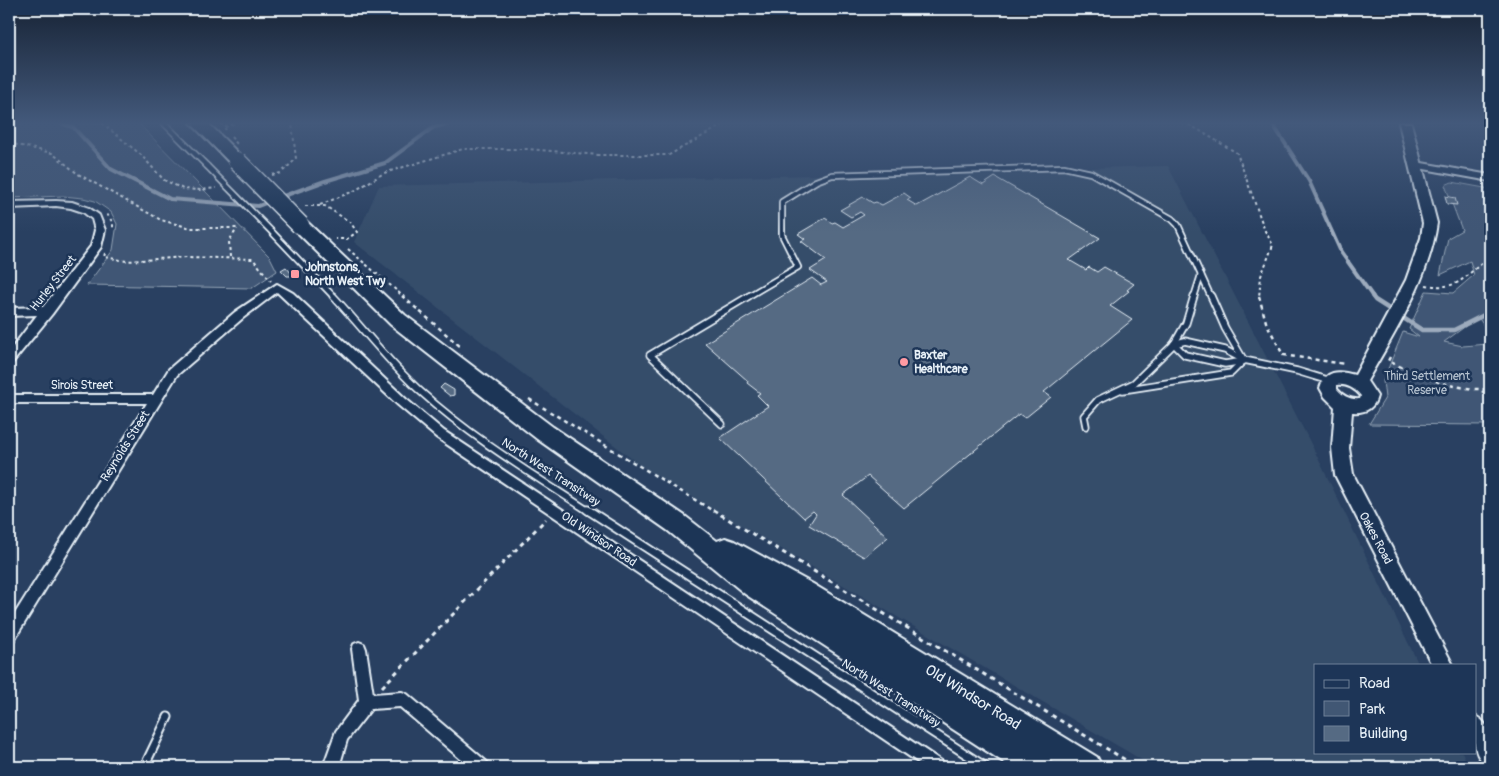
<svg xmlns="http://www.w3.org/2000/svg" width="1499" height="776" viewBox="0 0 1499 776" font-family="Pangolin,sans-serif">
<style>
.built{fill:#364d6b}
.green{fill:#415774;stroke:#94a4b6}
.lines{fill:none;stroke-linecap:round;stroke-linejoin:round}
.stream-far1{stroke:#9dabbd;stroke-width:4}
.stream{stroke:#9dabbd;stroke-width:4.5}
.building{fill:#556a83;stroke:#e8f1f8}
.lane-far2-casing{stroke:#e8f1f8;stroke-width:8}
.lane-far1-casing{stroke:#e8f1f8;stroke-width:9}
.lane-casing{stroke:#e8f1f8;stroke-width:11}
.street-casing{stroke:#e8f1f8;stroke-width:4}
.secondary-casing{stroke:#e8f1f8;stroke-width:4}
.highway-casing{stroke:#e8f1f8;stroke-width:4}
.path-far2{stroke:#e8f1f8;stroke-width:2;stroke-dasharray:3 3;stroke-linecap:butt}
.path-far1{stroke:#e8f1f8;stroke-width:2.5;stroke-dasharray:4 4;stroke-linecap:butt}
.path{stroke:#e8f1f8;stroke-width:3;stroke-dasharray:4.5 4.5;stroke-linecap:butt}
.lane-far2{stroke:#1d3557;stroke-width:4.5}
.lane-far1{stroke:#1d3557;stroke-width:5.5}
.lane{stroke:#1d3557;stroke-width:7}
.street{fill:#1d3557;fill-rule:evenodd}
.secondary{fill:#1d3557;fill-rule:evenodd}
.highway{fill:#1d3557;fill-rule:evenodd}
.lane-bridge-casing{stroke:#e8f1f8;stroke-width:8;stroke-linecap:butt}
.highway-bridge-casing{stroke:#e8f1f8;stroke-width:21;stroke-linecap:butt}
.path-bridge{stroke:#e8f1f8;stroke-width:2;stroke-dasharray:3 3;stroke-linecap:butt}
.lane-bridge{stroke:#1d3557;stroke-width:4.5}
.highway-bridge{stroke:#1d3557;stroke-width:18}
.poi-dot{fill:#ff9aa2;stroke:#1d3557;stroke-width:2}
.labels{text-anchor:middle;stroke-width:5;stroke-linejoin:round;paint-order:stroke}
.poi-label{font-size:12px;font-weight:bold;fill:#e8f1f8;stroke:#1d3557;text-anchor:start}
.street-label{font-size:12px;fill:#e8f1f8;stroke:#1d3557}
.park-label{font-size:12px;fill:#b6c3d0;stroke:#1d3557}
.near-street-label{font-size:15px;fill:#e8f1f8;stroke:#1d3557}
</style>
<rect width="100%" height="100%" fill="#294061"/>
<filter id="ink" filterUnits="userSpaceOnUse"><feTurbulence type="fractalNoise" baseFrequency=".02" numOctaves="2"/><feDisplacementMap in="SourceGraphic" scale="10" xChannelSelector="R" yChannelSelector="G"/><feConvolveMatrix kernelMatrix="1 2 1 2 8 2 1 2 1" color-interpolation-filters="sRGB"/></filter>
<g filter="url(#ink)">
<polygon class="built" points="1168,166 1311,444 1419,665 1315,665 1315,752 1462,752 1469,767 1154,767 645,469 354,242 379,186"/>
<g class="green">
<polygon points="9,123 138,123 270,257 277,271 252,288 87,285 113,250 117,224 111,212 95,201 83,198 63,196 9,198"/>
<polygon points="1452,182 1490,189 1490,335 1478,317 1444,342 1463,346 1488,344 1490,336 1490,425 1369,424 1385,398 1383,381 1403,332 1419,337 1409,329 1426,291 1453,293 1474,275 1470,261 1440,275 1448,238 1462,230 1445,185"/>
</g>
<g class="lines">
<g class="stream-far1">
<polyline points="60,123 73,127 111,169 170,199 258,206 271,201"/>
<polyline points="1268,123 1274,126 1309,181 1341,252 1373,297"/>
<polyline points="278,198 325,181 385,163 434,127 454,123"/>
</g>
<polyline class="stream" points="1372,296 1375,300 1422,330 1454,330 1490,312"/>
</g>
<g class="building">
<polygon points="970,177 983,185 995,177 1100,238 1069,260 1086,270 1089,267 1097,272 1104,267 1134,284 1127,290 1129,291 1110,306 1132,320 1044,392 1051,397 1025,418 1019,414 904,508 868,476 843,495 888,537 864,557 809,525 816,514 813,511 804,518 720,438 768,406 757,395 760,393 747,383 748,381 705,343 812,278 821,285 827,282 810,270 826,260 801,241 805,239 798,234 825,218 832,223 835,222 843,227 864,215 860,212 851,217 840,210 863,197 873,203 876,202 882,205 904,193 911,198 907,200 917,206"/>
<polygon points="1445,196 1455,198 1457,205 1447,204"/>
<polygon points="286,267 293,275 292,276 287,276 281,270"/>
<polygon points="444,384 454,390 454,395 450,396 440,388"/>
</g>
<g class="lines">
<g class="lane-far2-casing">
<g id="lane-far2">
<polyline points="164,123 207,166"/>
<polyline points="272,232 334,297"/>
<polyline points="1201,275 1211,297"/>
<polyline points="747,297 798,267 782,235 782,202 816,181 832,175 1064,167 1091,173 1172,219 1178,225 1201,275 1194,297"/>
</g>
</g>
<g class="lane-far1-casing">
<g id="lane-far1">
<path d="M333,296C362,327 388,362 420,391C472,438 532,474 590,512"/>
<polyline points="1211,296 1225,328 1243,359"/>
<polyline points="1174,344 1185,341 1225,350 1244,360 1297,371 1330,381"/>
<polyline points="1174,344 1185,355 1225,364 1244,361"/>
<polyline points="1123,390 1231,373 1244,360"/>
<polyline points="722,424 650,355 749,296"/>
<polyline points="1086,426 1084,416 1098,400 1134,383 1174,344 1186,323 1194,296"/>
</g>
</g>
<g class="lane-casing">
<g id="lane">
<polyline points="588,510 986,767"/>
<polyline points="144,767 168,717"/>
</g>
</g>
<g class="street-casing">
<g id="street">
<polygon points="1416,162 1490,175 1490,181 1413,167 1413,163"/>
<polygon points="56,201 72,202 89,208 99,215 105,230 101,247 52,314 13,362 9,363 9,352 37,315 9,316 9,308 43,307 91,246 95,230 92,219 83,212 71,208 56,206 9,208 9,202"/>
<polygon points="277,284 293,293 406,399 444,431 943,762 946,767 925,767 436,437 398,405 277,292 243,318 177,375 14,640 9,642 9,623 147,403 9,403 9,395 153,395 169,369 235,312"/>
<polygon points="359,642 364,644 366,649 373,694 402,692 407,694 487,762 490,767 470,767 400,707 371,709 347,740 339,767 323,767 336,731 359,700 352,649 354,644"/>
</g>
</g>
<g class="secondary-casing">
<g id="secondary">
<path d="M1399,123H1411L1437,223C1429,280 1395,332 1367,381L1377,396C1374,409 1365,413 1352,412L1349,448L1353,474L1453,665H1432L1335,475L1332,448L1335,407L1325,397L1320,388C1325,370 1338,370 1355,375L1406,280L1421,238L1423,223ZM1337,385C1347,384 1354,388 1361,396L1360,399C1350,400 1343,396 1337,389Z"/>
<path d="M1475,716C1494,724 1491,749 1490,766C1470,758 1475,734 1475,716Z"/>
</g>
</g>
<g class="highway-casing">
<g id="highway">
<polygon points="191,123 208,123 243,158 245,161 243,164 231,164"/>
<polygon points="300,219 306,221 405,315 553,427 685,516 717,541 725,538 734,541 813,584 1097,757 1102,767 1061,767 1049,760 1052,767 1011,767 745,594 667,530 537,439 391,325 294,229 291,225 294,221"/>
</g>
</g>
<g class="path-far2">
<polyline points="102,123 140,154 164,180 183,189 200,190 216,188"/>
<polyline points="221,123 226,130"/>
<polyline points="1183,123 1192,126 1237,153 1265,231 1273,245 1261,276 1259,297"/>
<polyline points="225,127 236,123"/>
<polyline points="9,143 52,153 78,174 161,220 191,228 238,228"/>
<polyline points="272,175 281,173 296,159 292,123"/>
<polyline points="320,205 356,190 384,173 463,149 529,149 598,155 669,155 726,123"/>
<polyline points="305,206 325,206 350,222 357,232 347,239 336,239"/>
<polyline points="107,214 113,223 113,229"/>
<polyline points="348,249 404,297"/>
<polyline points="105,253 104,257 127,261 187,257 253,259 271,281"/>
<polyline points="230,257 229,241 237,229"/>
<path d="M1426,285C1463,291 1462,275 1490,258"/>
</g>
<g class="path-far1">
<polyline points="402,296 461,347"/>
<polyline points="1259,296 1266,322 1283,355 1345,364"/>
<path d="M1390,357L1388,361C1421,376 1453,391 1490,389"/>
<polyline points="1482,391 1490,398"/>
<polyline points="529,399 715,512"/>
</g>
<g class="path">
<polyline points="713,510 1137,767"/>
<polyline points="382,687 546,519"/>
</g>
<use href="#lane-far2" class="lane-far2"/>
<use href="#lane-far1" class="lane-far1"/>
<use href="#lane" class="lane"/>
<use href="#street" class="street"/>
<use href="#secondary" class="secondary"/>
<use href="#highway" class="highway"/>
<g class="lane-bridge-casing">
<polyline id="lane-bridge" points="207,166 272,232"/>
</g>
<g class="highway-bridge-casing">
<polyline id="highway-bridge" points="237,161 300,225"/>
</g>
<polyline class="path-bridge" points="231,137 238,145"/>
<use href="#lane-bridge" class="lane-bridge"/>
<use href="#highway-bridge" class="highway-bridge"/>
</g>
</g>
<linearGradient id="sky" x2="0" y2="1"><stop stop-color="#172335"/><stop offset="0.53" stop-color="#43597b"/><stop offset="1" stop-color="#43597b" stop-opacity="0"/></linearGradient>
<rect width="1499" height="232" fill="url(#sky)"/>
<g class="poi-dot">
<rect x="290" y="269" width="10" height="10" rx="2.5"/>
<circle cx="904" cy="362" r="5"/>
</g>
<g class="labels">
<g class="poi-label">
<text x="305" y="271">Johnstons,<tspan x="305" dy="14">North West Twy</tspan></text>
<text x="914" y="359">Baxter<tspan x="914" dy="14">Healthcare</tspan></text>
</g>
<g class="street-label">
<text transform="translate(53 283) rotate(-52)" y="4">Hurley Street</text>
<text x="82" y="389">Sirois Street</text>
<text transform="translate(125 446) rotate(-58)" y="4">Reynolds Street</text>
<text transform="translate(551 472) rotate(33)" y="4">North West Transitway</text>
<text transform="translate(1376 538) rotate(62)" y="4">Oakes Road</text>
<text transform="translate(599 539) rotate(34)" y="4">Old Windsor Road</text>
<text transform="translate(891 693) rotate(33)" y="4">North West Transitway</text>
</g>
<g class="park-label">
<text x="1427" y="380">Third Settlement<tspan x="1427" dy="14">Reserve</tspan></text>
</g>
<g class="near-street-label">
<text transform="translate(973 697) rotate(32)" y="5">Old Windsor Road</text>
</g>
</g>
<rect width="1499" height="776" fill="none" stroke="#1d3557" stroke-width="30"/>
<rect x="15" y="15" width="1469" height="746" fill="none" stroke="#e8f1f8" stroke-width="2" filter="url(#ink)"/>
<rect x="1314" y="664" width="162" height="90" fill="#1d3557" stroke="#6e8097"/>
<rect x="1324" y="680" width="25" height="8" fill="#1d3557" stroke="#6e8097"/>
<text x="1359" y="688" font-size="15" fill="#e8f1f8">Road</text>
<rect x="1324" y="701" width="25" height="15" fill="#415774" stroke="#6e8097"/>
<text x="1359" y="714" font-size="15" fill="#e8f1f8">Park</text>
<rect x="1324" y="726" width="25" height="15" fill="#556a83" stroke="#6e8097"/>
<text x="1359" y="738" font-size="15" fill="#e8f1f8">Building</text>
</svg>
